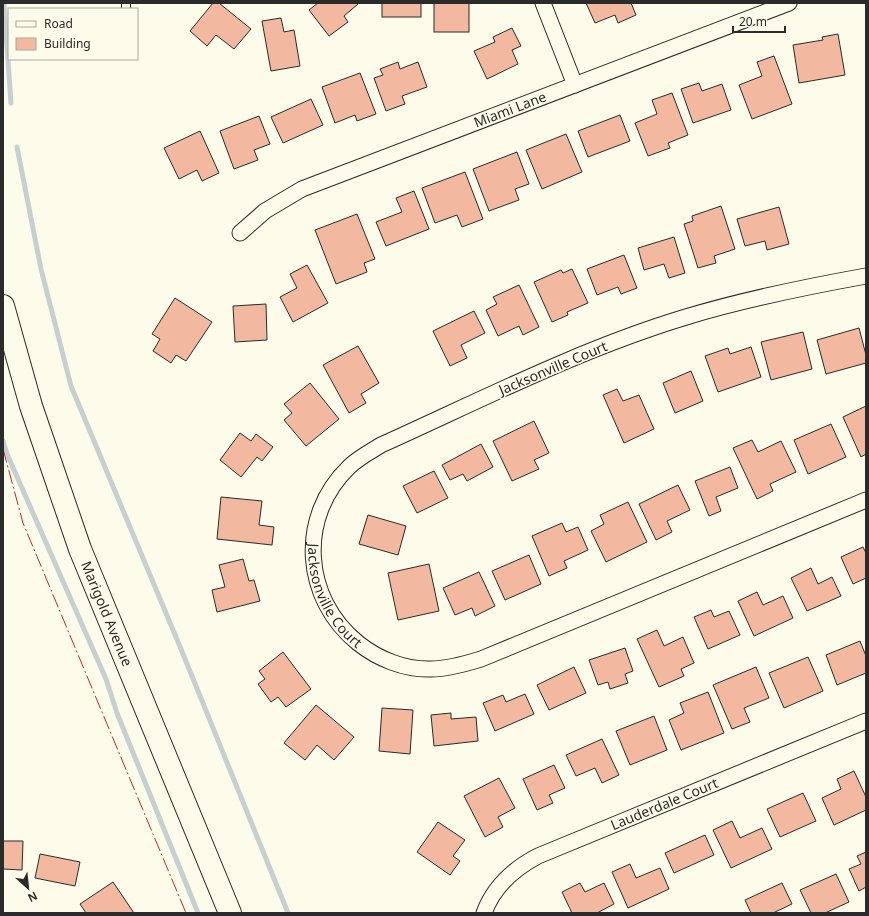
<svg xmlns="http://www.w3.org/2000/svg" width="869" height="916" viewBox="0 0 869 916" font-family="'Noto Sans',sans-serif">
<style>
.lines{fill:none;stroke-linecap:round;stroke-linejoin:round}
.stream{stroke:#c7d0d0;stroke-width:5}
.building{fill:#f2b8a0;stroke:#2b2b2b}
.lane-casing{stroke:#2b2b2b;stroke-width:10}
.street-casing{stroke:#2b2b2b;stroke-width:17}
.secondary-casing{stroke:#2b2b2b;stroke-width:24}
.lane{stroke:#fdfbea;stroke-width:8}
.street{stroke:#fdfbea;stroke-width:15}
.secondary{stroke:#fdfbea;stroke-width:22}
.power{stroke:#c62828;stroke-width:1;stroke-dasharray:14 3 2 3;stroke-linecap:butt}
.labels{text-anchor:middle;stroke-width:3;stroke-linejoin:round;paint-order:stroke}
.street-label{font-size:14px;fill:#2b2b2b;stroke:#fdfbea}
</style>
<rect width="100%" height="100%" fill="#fdfbea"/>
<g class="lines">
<g class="stream">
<polyline points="4,3 11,103"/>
<polyline points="17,147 41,269 71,386 181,649 288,913"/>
<polyline points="3,441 7,454 106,679 117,713 198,913"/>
</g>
</g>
<g class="building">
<polygon points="213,3 219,3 251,29 234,49 216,35 207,46 190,31"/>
<polygon points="318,3 357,3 358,4 344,16 348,22 329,36 309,10"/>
<rect x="382" y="3" width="39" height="14"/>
<rect x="434" y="3" width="35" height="29"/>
<polygon points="586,3 631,3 636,15 618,23 615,15 595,23"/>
<polygon points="281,18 284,32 294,30 300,66 271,71 262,21"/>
<polygon points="512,28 521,46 512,50 518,64 487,79 474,51 495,42 493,37"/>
<polygon points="838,34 845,75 799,83 793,45 823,40 822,37"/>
<polygon points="774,56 792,104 752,119 739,85 762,76 757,62"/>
<polygon points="398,62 400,69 418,62 427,87 402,96 405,104 386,111 374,78 383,75 380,69"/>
<polygon points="360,73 376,114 357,121 355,115 335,123 322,87"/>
<polygon points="699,83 702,91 722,84 731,110 693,123 681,89"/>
<polygon points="672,93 688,135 668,143 670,148 648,156 635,123 657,114 652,100"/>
<polygon points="311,99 323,125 283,143 271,117"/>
<polygon points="620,115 630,141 588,157 578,131"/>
<polygon points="259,116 270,144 254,150 258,160 234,169 220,131"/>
<polygon points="200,131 219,173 202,181 197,170 179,179 164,148"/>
<polygon points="566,134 582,172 542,189 526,150"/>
<polygon points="517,152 529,184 515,189 519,200 489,211 473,169"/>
<polygon points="465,172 483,219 462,227 457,215 435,223 422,188"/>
<polygon points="414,191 429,229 386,246 376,222 402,212 396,198"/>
<polygon points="721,206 735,249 714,256 716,263 698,268 684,224 693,221 692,216"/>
<polygon points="779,207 789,244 767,250 765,241 745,246 737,219"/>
<polygon points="357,214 375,259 364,263 367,272 336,284 315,230"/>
<polygon points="674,237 685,273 669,278 664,264 644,270 638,248"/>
<polygon points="624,255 637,288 621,294 618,287 597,295 587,269"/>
<polygon points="307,265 328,303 293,322 280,297 297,288 290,274"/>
<polygon points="572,269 588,303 567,312 568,315 552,322 534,282 561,270 563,273"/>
<polygon points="519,285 539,327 523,335 519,326 498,336 486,310 497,304 493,297"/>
<polygon points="175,298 212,322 186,361 176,355 171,363 153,351 160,339 152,334"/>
<polygon points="266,304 267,340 235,342 233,306"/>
<polygon points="474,311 485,333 461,345 467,358 450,366 433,331"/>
<polygon points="859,328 866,355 866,363 826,374 817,340"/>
<polygon points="803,332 812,369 771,380 761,342"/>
<polygon points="358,346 379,383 361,394 366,403 349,413 323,365"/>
<polygon points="751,347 761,377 718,392 705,356 728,348 730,354"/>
<polygon points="691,371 703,401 675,413 663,383"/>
<polygon points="310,383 339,419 306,446 284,420 292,413 284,404"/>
<polygon points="617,389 623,401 639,395 654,429 624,443 603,395"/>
<polygon points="866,406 866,454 861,457 843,417"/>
<polygon points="534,421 549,453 534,460 539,469 512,481 493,441"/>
<polygon points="831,424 846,457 808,474 794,440"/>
<polygon points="240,433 251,441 256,434 273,447 262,461 257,457 241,477 220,460"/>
<polygon points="752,440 758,452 781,441 796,472 770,484 773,491 757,499 733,448"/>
<polygon points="481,444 493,467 467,481 463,474 450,480 442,465"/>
<polygon points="730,467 738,488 716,497 721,511 709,516 695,481"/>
<polygon points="434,471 448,498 417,513 403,486"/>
<polygon points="678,485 690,510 667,521 672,532 656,540 639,504"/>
<polygon points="221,497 262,501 259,525 274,527 272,545 217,539"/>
<polygon points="628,502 647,542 606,562 591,531 604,524 600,515"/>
<polygon points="368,515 406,526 398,555 359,544"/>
<polygon points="562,523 566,532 578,527 588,550 564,561 567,568 549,576 532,536"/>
<polygon points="863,547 866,553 866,578 853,584 841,557"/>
<polygon points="529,555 541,584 505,600 492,571"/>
<polygon points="243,559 249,581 254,580 260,601 217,612 212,590 225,587 219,565"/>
<polygon points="429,564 439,611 398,620 388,573"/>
<polygon points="811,568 818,584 832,577 841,596 807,611 791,578"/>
<polygon points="479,572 495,606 475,616 472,608 455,615 443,588"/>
<polygon points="757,592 763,605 783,596 793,618 754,636 738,601"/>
<polygon points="711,610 714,617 729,611 740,635 708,649 694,617"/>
<polygon points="657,630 664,646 683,637 694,663 681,669 684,676 659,687 637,639"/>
<polygon points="860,641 866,656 866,673 837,685 826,655"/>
<polygon points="625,648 633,671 625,674 628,683 610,689 608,682 598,685 589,660"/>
<polygon points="283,652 311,689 286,707 278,697 271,702 258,684 265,679 259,671"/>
<polygon points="808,657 823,691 784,708 769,673"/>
<polygon points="574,667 586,693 549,710 537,685"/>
<polygon points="756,667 769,698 744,708 750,722 732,729 713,685"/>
<polygon points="708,692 724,733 681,750 669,720 684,713 680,703"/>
<polygon points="525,694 534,714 495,731 483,703 503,695 506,702"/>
<polygon points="316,705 354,737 334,760 317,745 305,760 284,743"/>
<polygon points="382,708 413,710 410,754 379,751"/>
<polygon points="451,713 451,719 476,717 478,741 434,746 431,715"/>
<polygon points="654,716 667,750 630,765 616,731"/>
<polygon points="602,739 619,775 602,783 595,768 576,776 566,755"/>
<polygon points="554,765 565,788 549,795 553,803 537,810 523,779"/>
<polygon points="854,771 866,797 866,810 834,825 822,798 841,789 837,779"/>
<polygon points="499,778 515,808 498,817 503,827 485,837 464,796"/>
<polygon points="803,793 816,821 780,837 767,809"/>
<polygon points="732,821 740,838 762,828 772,849 731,868 713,830"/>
<polygon points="438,822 465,840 453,856 460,861 450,875 417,852"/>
<polygon points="705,835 714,855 674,873 665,853"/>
<polygon points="3,841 23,841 22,870 3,869"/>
<polygon points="866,852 866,887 859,891 849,869 861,864 857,856"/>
<polygon points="40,854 80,862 75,886 35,878"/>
<polygon points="630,864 636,878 660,868 669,889 628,908 612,872"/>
<polygon points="836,874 849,902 825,913 811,913 800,890"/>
<polygon points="113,882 134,913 86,913 80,904"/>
<polygon points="580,883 585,892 604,883 614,904 597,913 572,913 562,892"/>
<polygon points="782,883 792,904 773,913 751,913 745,900"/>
</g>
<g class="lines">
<g class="lane-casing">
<polyline id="lane" points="126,3 126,9"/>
</g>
<g class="street-casing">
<g id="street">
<polyline points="543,3 575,85"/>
<path id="s1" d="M240,233L265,211L302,189L789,3"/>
<path id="s2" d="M866,276C805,287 745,299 686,317C580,349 481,400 381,445C370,452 358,458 349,467C297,517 303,599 358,643C378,659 405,670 431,669C448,669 465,664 481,659L866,500"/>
<path id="s3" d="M484,913C494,886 513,869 538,856L866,721"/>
</g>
</g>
<g class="secondary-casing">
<g id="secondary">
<path id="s4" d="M3,306L31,406L80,549L230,913"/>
</g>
</g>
<use href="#lane" class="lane"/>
<use href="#street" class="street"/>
<use href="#secondary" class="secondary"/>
<polyline class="power" points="3,449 23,523 186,913"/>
</g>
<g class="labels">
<g class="street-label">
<text dy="5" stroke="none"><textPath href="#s1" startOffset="299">Miami Lane</textPath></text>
<text transform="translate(553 368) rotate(-23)" y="5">Jacksonville Court</text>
<text dy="5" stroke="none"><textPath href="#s2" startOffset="699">Jacksonville Court</textPath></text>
<text dy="5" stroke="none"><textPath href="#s4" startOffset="325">Marigold Avenue</textPath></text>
<text dy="5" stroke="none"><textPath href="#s3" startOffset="217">Lauderdale Court</textPath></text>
</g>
</g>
<rect width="869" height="916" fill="none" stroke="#2b2b2b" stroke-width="8"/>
<rect x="8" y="8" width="130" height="52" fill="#fdfbea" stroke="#a9a89e"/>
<rect x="16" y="21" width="20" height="6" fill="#fdfbea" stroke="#a9a89e"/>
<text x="44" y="28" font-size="12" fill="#2b2b2b">Road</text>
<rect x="16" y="38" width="20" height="12" fill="#f2b8a0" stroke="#a9a89e"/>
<text x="44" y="48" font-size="12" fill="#2b2b2b">Building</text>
<g transform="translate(28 888) rotate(153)" stroke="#fdfbea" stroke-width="3" paint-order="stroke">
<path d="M0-3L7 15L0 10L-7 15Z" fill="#2b2b2b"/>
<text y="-6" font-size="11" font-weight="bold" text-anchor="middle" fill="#2b2b2b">N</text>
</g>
<path d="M733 26v6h52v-6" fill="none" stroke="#2b2b2b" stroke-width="2"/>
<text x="739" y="26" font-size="12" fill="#2b2b2b" stroke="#fdfbea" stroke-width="3" paint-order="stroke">20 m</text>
</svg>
